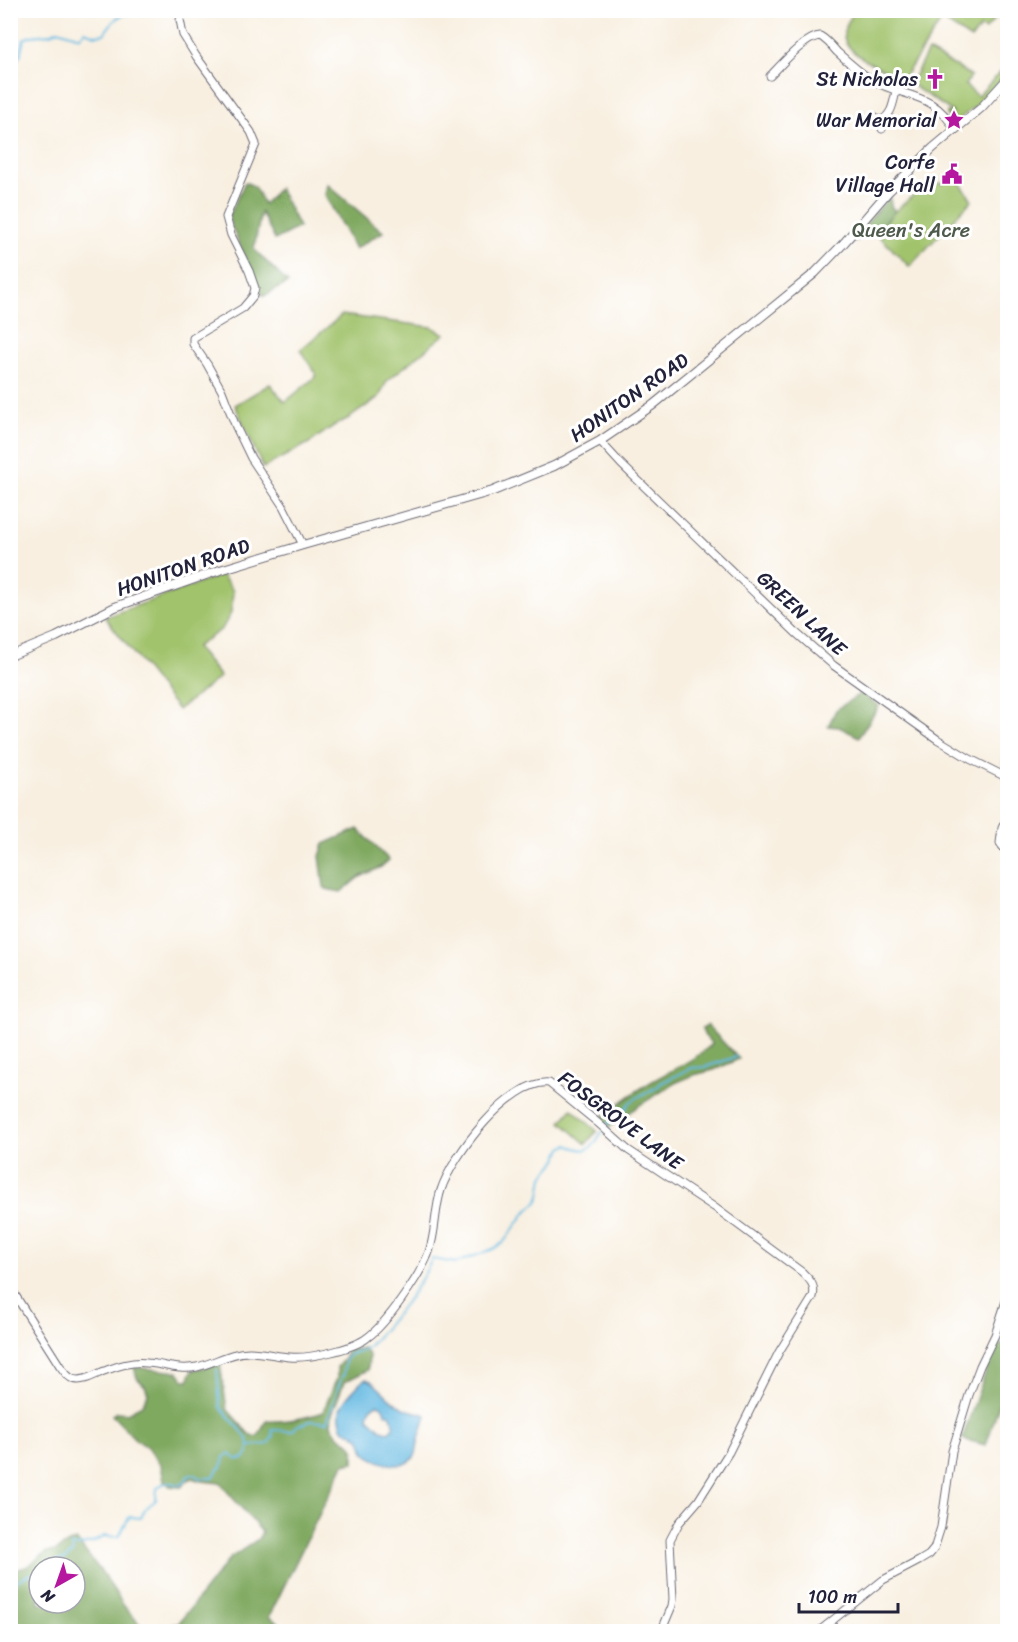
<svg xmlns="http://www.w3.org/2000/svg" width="1018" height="1642" viewBox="0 0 1018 1642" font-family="Sriracha,sans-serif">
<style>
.green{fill:#a1c36c;stroke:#627254;stroke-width:1.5}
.forest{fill:#80a960;stroke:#51664e;stroke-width:1.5;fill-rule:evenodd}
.water{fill:#66bae2;stroke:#446e8e;stroke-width:1.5;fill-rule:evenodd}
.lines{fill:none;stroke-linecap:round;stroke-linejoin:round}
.stream{stroke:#66bae2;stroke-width:2}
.minor-casing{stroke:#6d6a75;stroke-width:9}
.major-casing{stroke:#6d6a75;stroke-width:10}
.minor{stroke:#fff;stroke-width:7}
.major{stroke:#fff;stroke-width:8}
.labels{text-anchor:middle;stroke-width:6;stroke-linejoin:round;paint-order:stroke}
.poi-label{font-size:20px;fill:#22223b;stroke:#fff;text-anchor:end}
.park-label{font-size:20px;fill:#4e5a4c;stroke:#fff}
.street-label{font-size:20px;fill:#22223b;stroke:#fff}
</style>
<rect width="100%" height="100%" fill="#fff"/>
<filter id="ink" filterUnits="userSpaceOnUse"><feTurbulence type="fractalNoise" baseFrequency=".0167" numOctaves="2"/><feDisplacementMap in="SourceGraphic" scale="12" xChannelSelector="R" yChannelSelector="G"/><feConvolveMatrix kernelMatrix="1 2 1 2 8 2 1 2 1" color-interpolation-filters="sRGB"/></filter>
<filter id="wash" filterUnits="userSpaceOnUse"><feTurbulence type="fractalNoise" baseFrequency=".008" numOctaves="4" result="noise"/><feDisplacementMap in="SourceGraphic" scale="24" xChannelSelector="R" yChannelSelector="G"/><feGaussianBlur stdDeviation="1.35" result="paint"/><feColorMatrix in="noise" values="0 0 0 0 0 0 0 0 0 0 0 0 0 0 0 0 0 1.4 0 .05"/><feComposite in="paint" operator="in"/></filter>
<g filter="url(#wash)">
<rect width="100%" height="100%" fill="#f8efe0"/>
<g class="green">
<path d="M855,11H1002L985,30L981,27L971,39L942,20L900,83V86L905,90L883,83L889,72C876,66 841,51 844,32C845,25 851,17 855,11Z"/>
<polygon points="928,51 955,66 971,76 965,85 978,96 1004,68 1007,73 981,102 954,123 947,116 947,112 953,112 910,84"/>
<polygon points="938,178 937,181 939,184 942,183 943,184 951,178 955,182 958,180 972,200 912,264 909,266 876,233 895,211 929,182"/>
<polygon points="342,315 432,327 445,334 387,381 379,397 349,418 335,425 309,443 263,468 235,405 270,384 285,402 314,378 316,374 300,350"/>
<polygon points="222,575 233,591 231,613 222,629 196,647 220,677 178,710 105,617"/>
<polygon points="572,1109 597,1131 586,1144 561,1122"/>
</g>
<g class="forest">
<polygon points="245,182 254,186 264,204 279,188 299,227 275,240 261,212 254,249 288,283 264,296 259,290 228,218"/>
<polygon points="327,184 383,232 355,249 325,195"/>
<polygon points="890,196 891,206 895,211 876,233 868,234 848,245"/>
<polygon points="861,693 879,706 859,737 839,727 828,726 836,710"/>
<polygon points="358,829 389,860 381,867 358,878 341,892 326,889 324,887 320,856 324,844"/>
<path d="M707,1025L739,1059L714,1070L694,1075L675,1083L643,1103L609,1127L600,1118C617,1105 633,1093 651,1082C671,1070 694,1061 712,1044L704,1035L702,1028Z"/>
<polygon points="1007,1342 1007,1380 986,1445 962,1439 993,1351 1003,1343"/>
<path d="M363,1348L369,1355L368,1370L344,1382L332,1414L331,1425L338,1436L350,1443L354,1449V1462L344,1464L269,1617L291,1631L126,1632L123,1629L110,1627L104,1632L11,1631L10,1571L26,1567L47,1552L56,1551L67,1544L76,1540L104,1575L124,1606L142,1627L178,1624L229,1559L258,1539L262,1532L220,1483L202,1481L191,1478L181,1487L170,1486L164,1481L161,1465L147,1447L135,1439L112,1415L117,1412L127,1413L142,1405L148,1394L145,1386L137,1378L134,1367L178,1372L184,1380H188L193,1370L220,1364L227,1409L248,1433L254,1437L259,1435L266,1421C284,1422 306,1418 323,1412L337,1378V1367L344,1359L348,1350ZM39,1567H75V1603H39Z"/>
</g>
<path class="water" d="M366,1379L371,1381C382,1390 393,1404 406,1409C413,1412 419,1412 426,1415C424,1424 420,1433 418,1443C417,1447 417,1452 415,1456C404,1473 375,1462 364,1452C362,1436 357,1436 343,1429C336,1411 340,1406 351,1393C357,1387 359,1383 366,1379ZM378,1404L382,1406L386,1414H390L394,1423L393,1428L388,1432L382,1430L368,1417C369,1410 371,1406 378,1404Z"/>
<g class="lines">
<g class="stream">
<path d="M10,60H16L20,56L24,39L31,36L50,34L58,30L80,37L84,31L96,35L104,34C116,15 122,12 144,14L148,10"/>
<polyline points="1008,752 1003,762 1004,765 1008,768"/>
<polyline points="607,1125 611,1120 624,1111 629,1103 643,1094 656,1088 661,1083 691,1068 705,1067 736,1057"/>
<polyline points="217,1370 220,1407 240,1429 248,1440 249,1446"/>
<path d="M45,1567L56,1561L63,1560L73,1553L72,1546H79L94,1542L105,1536L117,1537L120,1535L129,1517L141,1518L145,1509L156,1500L157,1488L161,1485L167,1482L181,1485L185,1482L188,1476L194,1474L199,1478H213L218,1469L222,1467L224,1457L229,1454L236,1459H243L248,1453L249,1446L268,1444L273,1436L272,1430L292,1431L298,1425L307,1423L309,1421L327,1422L342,1376L344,1375C344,1370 344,1361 347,1357C350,1352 362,1352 368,1347C389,1325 420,1287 432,1259L456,1263L493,1249L503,1243L525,1213L537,1202L540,1196L543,1177L557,1160L562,1148L567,1145C589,1154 590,1151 602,1132"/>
<polyline points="10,1585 24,1577 39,1571"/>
</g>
</g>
</g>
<g filter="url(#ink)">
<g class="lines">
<g class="minor-casing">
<g id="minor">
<polyline points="183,10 180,20 183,35 196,56 251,132 256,144 226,217 231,235 249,271 255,288 253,296 243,308 193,338 193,344 207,364 222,391 236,427 251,458 283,506 303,545"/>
<path d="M770,76C781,65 805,37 820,36C827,40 832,46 837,52C847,61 858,71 870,79C903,99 933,90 955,130"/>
<polyline points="874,116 880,121 882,129"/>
<path d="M880,121C892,115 893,104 896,91"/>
<polyline points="600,441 621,464 795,632 833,665 937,739 970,759 1008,778"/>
<polyline points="1008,816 1002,828 1000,843 1008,854"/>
<path d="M10,1287L60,1366C64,1371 67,1377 73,1379C84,1383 97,1373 107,1370C120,1365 134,1361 147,1363C164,1364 179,1371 197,1367C215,1363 230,1352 249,1352C263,1352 276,1356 290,1357C308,1359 354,1349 368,1337C387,1323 418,1278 427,1257C436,1238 434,1211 441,1190C452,1156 510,1079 549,1083L598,1123L628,1150L714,1207L802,1272C810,1280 816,1285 813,1297L779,1352L729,1452L698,1501L679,1523L670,1540L673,1599L672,1606L661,1632"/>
<polyline points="818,1632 883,1580 919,1561 929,1555 934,1549 941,1527 952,1451 969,1395 980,1366 995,1335 1008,1295"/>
</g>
</g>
<g class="major-casing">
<polyline id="major" points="10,656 56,637 115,607 220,570 303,545 493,491 554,466 600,441 653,405 815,273 843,244 888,192 933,148 981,108 1008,78"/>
</g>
<use href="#minor" class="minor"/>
<use href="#major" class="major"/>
</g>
</g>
<defs>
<g id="church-bare" transform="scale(1.62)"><path d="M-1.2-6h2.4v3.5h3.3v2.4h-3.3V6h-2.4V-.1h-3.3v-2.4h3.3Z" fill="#b5179e" stroke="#fff" stroke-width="2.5" paint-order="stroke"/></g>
<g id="sight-bare" transform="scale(1.62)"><path d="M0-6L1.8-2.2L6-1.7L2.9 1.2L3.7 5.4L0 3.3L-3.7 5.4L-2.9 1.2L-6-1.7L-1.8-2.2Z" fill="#b5179e" stroke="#fff" stroke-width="2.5" paint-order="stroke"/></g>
<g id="civic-bare" transform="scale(1.62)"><path d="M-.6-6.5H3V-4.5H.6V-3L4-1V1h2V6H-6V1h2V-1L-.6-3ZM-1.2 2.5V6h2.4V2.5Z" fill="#b5179e" stroke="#fff" stroke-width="2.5" paint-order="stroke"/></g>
</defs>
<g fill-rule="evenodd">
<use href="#church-bare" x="935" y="79"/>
<use href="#sight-bare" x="954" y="120"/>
<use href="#civic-bare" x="952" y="174"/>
</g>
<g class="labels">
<g class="poi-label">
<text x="918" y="86">St Nicholas</text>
<text x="937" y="127">War Memorial</text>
<text x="935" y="169">Corfe<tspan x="935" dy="23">Village Hall</tspan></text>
</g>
<g class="park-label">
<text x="911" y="237">Queen's Acre</text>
</g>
<g class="street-label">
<text transform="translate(629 397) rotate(-35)" y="7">HONITON ROAD</text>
<text transform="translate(183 567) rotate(-19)" y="7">HONITON ROAD</text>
<text transform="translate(802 613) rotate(43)" y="7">GREEN LANE</text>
<text transform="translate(621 1120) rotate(37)" y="7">FOSGROVE LANE</text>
</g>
</g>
<rect width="1018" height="1642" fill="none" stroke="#fff" stroke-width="36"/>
<g transform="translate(57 1585) rotate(220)"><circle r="28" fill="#ffffff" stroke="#a7a7b1" stroke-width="1.5"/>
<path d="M0-4.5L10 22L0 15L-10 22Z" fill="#b5179e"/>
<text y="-9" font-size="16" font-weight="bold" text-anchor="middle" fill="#22223b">N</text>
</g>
<path d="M799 1603v9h99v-9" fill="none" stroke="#22223b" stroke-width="3"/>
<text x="808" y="1603" font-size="18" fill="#22223b" stroke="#ffffff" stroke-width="4.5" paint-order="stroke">100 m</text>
</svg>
